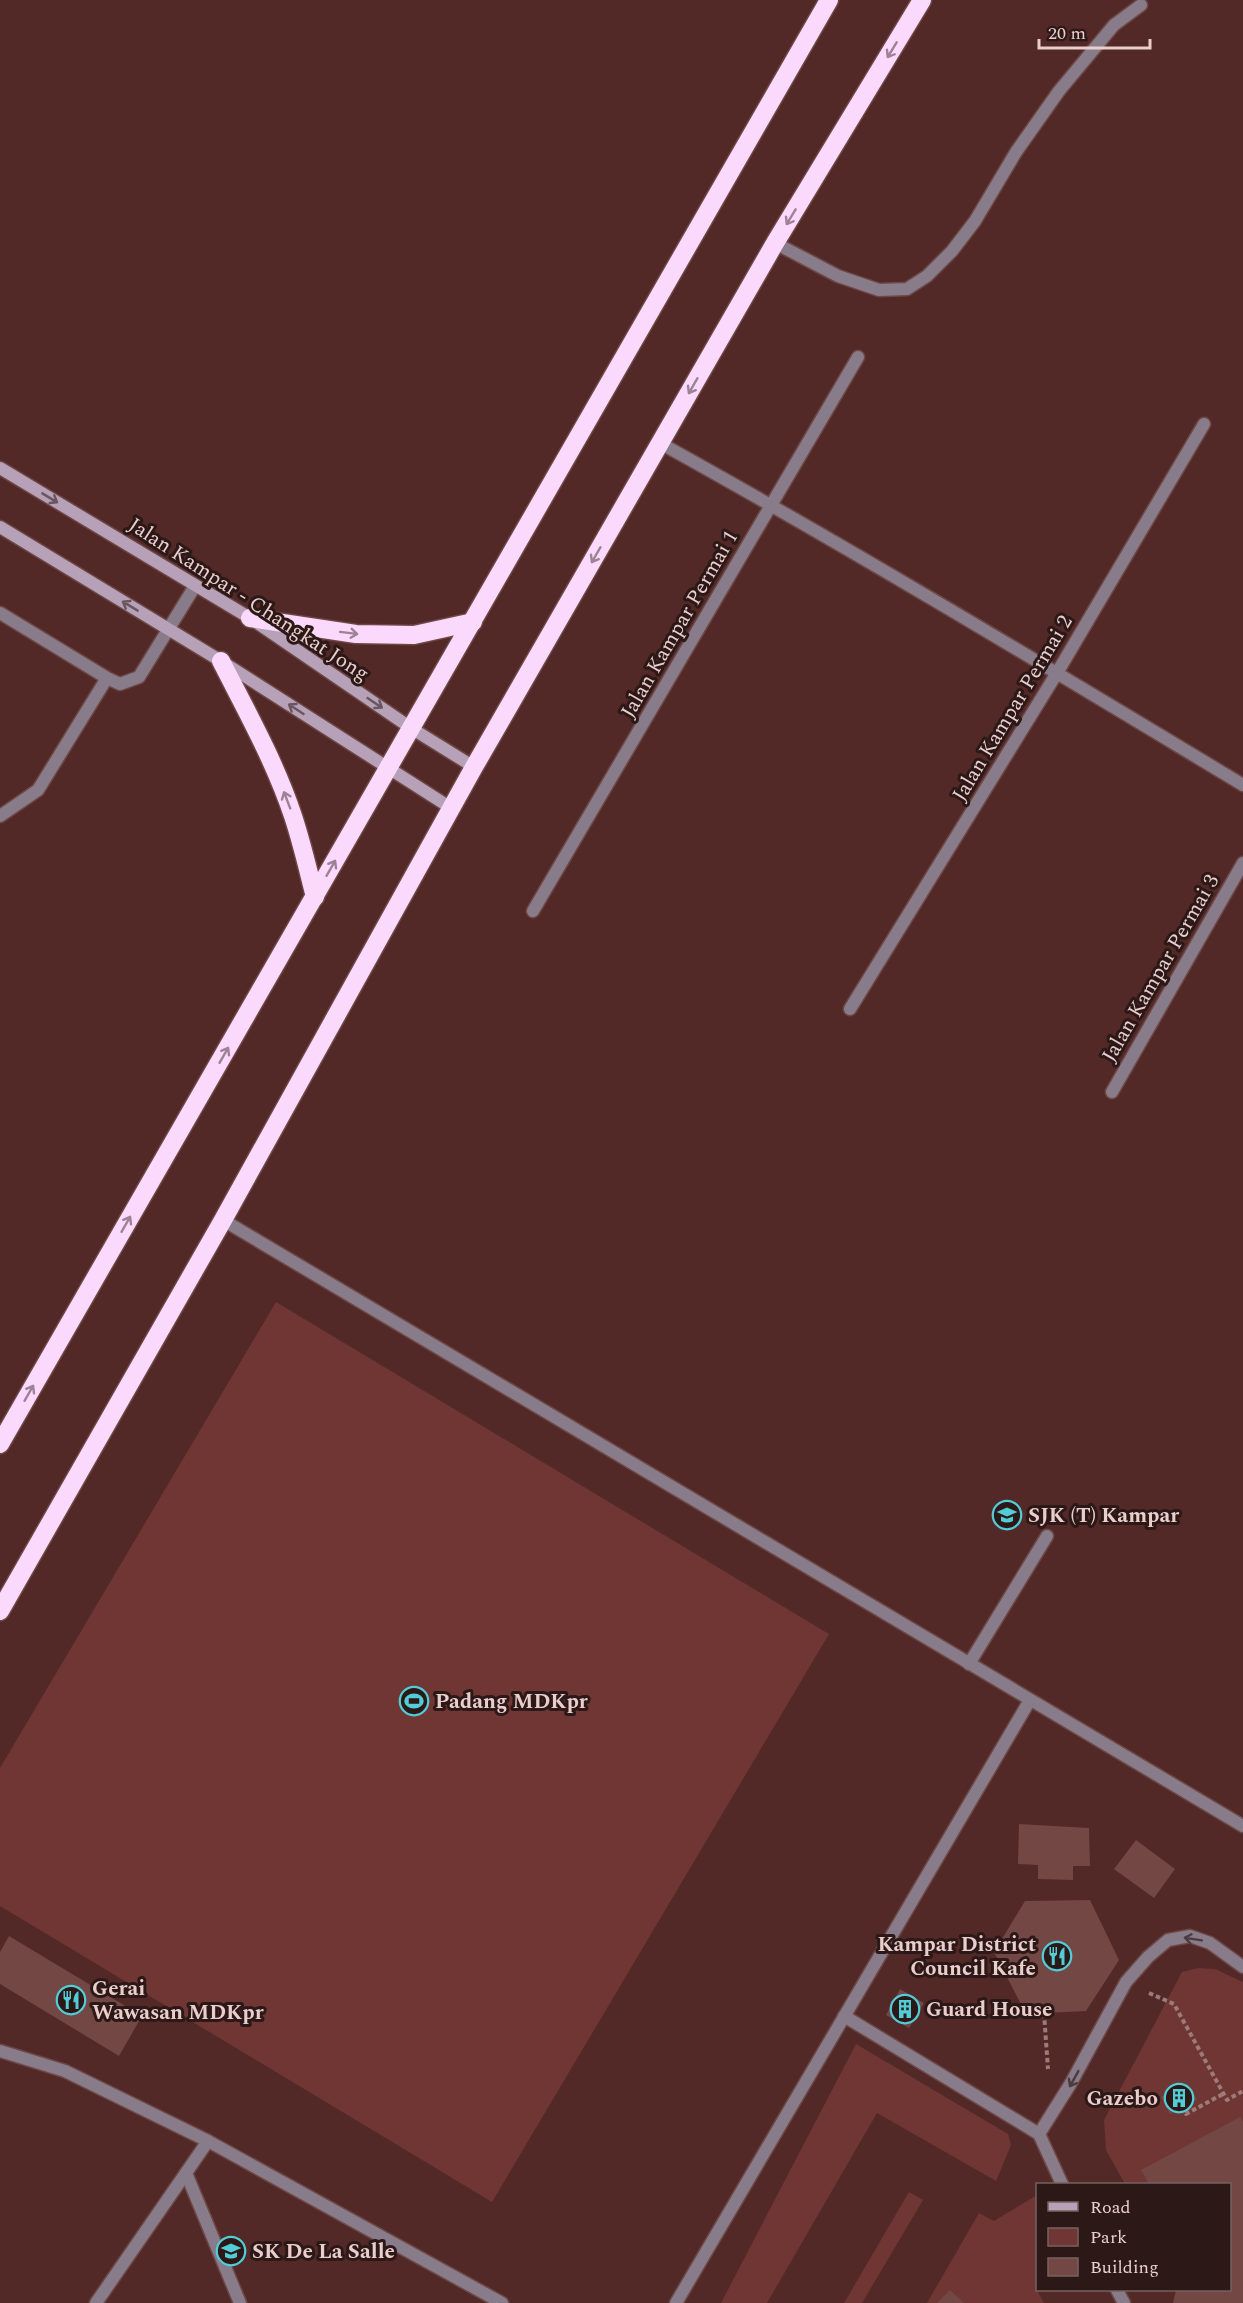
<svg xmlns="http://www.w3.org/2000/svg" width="1243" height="2303" viewBox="0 0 1243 2303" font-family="Spectral,serif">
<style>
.green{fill:#6f3634}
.building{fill:#724744}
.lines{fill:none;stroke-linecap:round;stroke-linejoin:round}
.lane-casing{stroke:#6d4745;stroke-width:15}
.street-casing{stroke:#6d4745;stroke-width:15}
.secondary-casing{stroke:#6d4745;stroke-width:15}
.highway-casing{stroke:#6d4745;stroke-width:21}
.path{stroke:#9d7b79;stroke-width:4;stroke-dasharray:4.5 3;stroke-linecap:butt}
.lane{stroke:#887b8a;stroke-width:12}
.street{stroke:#887b8a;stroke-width:12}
.secondary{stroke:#b6a1b8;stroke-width:12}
.highway{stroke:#fad9fd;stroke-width:18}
.oneway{stroke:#9d8296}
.oneway2{stroke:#6a565f}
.oneway3{stroke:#4c3b3f}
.labels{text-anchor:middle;stroke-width:6;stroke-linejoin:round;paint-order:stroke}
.street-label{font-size:21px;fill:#e9cecc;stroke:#2b1817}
.poi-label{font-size:21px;font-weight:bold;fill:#e9cecc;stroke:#2b1817;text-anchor:start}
</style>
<rect width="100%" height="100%" fill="#522927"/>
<g class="green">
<polygon points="276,1302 829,1634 492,2202 0,1906 0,1768"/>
<polygon points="1198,1968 1215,1969 1243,1982 1243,2303 1189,2303 1182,2290 1230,2290 1230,2184 1125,2184 1106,2150 1104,2120 1182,1972"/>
<polygon points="856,2044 1008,2134 1011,2145 996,2181 877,2113 767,2303 721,2303"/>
<polygon points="909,2192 923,2200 862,2303 844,2303"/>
<polygon points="1037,2195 1038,2290 1043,2290 1038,2292 1044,2303 927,2303 979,2213 994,2221"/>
</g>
<g class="building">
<polygon points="1019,1824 1089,1828 1090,1866 1073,1866 1073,1880 1038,1879 1038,1865 1018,1864"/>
<polygon points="1136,1840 1175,1869 1154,1898 1114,1869"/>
<polygon points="1090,1900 1119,1960 1086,2011 1026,2014 994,1952 1025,1901"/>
<polygon points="9,1936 142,2016 119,2056 0,1984 0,1952"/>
<polygon points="900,1989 924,2003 909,2028 886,2015"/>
<polygon points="1187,2083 1197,2100 1170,2114 1161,2097"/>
<polygon points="1240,2117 1243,2122 1243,2303 1173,2303 1176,2290 1230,2290 1230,2184 1149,2184 1141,2170"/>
<polygon points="950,2290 964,2303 937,2303"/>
</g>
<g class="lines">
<g class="lane-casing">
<g id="lane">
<polyline points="775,243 838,276 879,290 907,289 927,276 952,251 975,221 1016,152 1059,91 1114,25 1141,5"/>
<polyline points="0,613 107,678 120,684 139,677 195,586"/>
<polyline points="0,816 38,790 107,678"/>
<polyline points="533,911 858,357"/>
<polyline points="969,1664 1047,1536"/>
<polyline points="844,2016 1039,2134"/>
<polyline points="186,2173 240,2303"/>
<polyline points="1062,2184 1039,2134 1071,2083 1126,1982 1148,1957 1168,1940 1190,1936 1210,1943 1243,1967"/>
<polyline points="1117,2290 1124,2303"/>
<polyline points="676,2303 1030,1700"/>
</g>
</g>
<g class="street-casing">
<g id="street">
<path d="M660,443C857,552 1050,669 1243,785"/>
<polyline points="850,1009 1057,673 1204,424"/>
<polyline points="1112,1092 1243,863"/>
<polyline points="223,1220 1243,1826"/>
<polyline points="0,2051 65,2071 208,2141 502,2303"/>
<polyline points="96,2303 208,2141"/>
</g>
</g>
<g class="secondary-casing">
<g id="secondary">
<polyline points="0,468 250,618 411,728 474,767"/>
<polyline points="0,527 221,661 451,808"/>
</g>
</g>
<g class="highway-casing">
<g id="highway">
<polyline points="250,618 356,634 414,635 473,622"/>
<path d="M221,661C247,712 275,762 293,816C302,843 308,870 315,897"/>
<polyline points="0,1444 829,0"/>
<polyline points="0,1611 223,1220 474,767 775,243 922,0"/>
</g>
</g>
<g class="path">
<polyline points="1149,1993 1174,2004 1227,2100 1243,2091"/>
<polyline points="1044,2013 1048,2069"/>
<polyline points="1182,2107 1186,2114 1223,2094"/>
</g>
<use href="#lane" class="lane"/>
<use href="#street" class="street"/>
<use href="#secondary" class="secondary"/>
<use href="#highway" class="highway"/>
</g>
<defs><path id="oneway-shaft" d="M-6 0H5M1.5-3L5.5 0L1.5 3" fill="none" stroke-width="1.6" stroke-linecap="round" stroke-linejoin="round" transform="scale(1.5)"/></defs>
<g class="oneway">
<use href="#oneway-shaft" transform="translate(892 50) rotate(121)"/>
<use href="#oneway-shaft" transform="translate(791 217) rotate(121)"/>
<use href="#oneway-shaft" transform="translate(693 386) rotate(120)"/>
<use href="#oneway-shaft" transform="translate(596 555) rotate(120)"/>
<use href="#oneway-shaft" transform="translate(349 633) rotate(7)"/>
<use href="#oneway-shaft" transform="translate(287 800) rotate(-111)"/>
<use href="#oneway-shaft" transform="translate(331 868) rotate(-60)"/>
<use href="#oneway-shaft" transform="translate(224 1055) rotate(-60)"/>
<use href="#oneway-shaft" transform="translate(126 1224) rotate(-60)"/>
<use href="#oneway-shaft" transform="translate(29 1393) rotate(-60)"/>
</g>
<g class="oneway2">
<use href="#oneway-shaft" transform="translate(50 498) rotate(31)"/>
<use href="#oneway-shaft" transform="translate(130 606) rotate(-149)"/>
<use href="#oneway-shaft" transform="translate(375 703) rotate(34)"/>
<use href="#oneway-shaft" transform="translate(296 709) rotate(-147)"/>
</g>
<g class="oneway3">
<use href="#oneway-shaft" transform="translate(1193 1939) rotate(-171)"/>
<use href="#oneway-shaft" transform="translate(1074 2079) rotate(119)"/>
</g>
<defs>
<g id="school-ring" transform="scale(1.5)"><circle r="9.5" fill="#2b1817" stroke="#52ccd6" stroke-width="1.5"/><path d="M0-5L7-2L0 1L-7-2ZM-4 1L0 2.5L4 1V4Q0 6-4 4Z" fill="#52ccd6"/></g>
<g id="stadium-ring" transform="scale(1.5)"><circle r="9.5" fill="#2b1817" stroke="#52ccd6" stroke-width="1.5"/><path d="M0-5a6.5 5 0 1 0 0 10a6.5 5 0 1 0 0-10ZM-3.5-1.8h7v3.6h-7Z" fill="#52ccd6"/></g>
<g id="restaurant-ring" transform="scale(1.5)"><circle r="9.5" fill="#2b1817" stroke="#52ccd6" stroke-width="1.5"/><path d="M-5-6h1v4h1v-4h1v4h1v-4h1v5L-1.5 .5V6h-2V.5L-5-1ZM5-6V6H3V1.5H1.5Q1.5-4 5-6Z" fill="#52ccd6"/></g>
<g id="building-ring" transform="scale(1.5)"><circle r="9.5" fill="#2b1817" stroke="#52ccd6" stroke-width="1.5"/><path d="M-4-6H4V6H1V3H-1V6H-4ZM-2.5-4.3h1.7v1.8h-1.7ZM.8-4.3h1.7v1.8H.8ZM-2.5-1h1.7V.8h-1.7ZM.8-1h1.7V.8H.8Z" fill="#52ccd6"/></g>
</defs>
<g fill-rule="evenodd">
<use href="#school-ring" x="1007" y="1515"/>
<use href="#stadium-ring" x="414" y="1701"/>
<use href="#restaurant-ring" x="1057" y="1956"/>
<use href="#restaurant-ring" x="71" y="2000"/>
<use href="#building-ring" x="905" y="2009"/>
<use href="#building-ring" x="1179" y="2098"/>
<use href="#school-ring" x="231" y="2251"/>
</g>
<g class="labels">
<g class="street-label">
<text transform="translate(249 599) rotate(33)" y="7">Jalan Kampar - Changkat Jong</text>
<text transform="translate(679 624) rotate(-60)" y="7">Jalan Kampar Permai 1</text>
<text transform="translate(1012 708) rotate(-59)" y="7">Jalan Kampar Permai 2</text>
<text transform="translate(1160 968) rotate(-60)" y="7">Jalan Kampar Permai 3</text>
</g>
<g class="poi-label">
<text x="1028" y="1522">SJK (T) Kampar</text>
<text x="435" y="1708">Padang MDKpr</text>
<text x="1036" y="1951" text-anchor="end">Kampar District<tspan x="1036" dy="24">Council Kafe</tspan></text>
<text x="92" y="1995">Gerai<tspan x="92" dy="24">Wawasan MDKpr</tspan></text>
<text x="926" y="2016">Guard House</text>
<text x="1158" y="2105" text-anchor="end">Gazebo</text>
<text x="252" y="2258">SK De La Salle</text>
</g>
</g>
<rect x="1036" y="2183" width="195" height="108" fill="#2b1817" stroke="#77615f" stroke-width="1.5"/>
<rect x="1048" y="2202" width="30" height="9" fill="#b6a1b8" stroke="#77615f" stroke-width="1.5"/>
<text x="1090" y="2213" font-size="18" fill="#e9cecc">Road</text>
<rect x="1048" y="2228" width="30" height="18" fill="#6f3634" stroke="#77615f" stroke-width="1.5"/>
<text x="1090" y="2243" font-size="18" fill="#e9cecc">Park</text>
<rect x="1048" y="2258" width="30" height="18" fill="#724744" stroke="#77615f" stroke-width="1.5"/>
<text x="1090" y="2273" font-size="18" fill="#e9cecc">Building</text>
<path d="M1039 39v9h111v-9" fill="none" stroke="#e9cecc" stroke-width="3"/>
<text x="1048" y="39" font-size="18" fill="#e9cecc" stroke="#2b1817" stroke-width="4.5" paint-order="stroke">20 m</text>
</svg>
